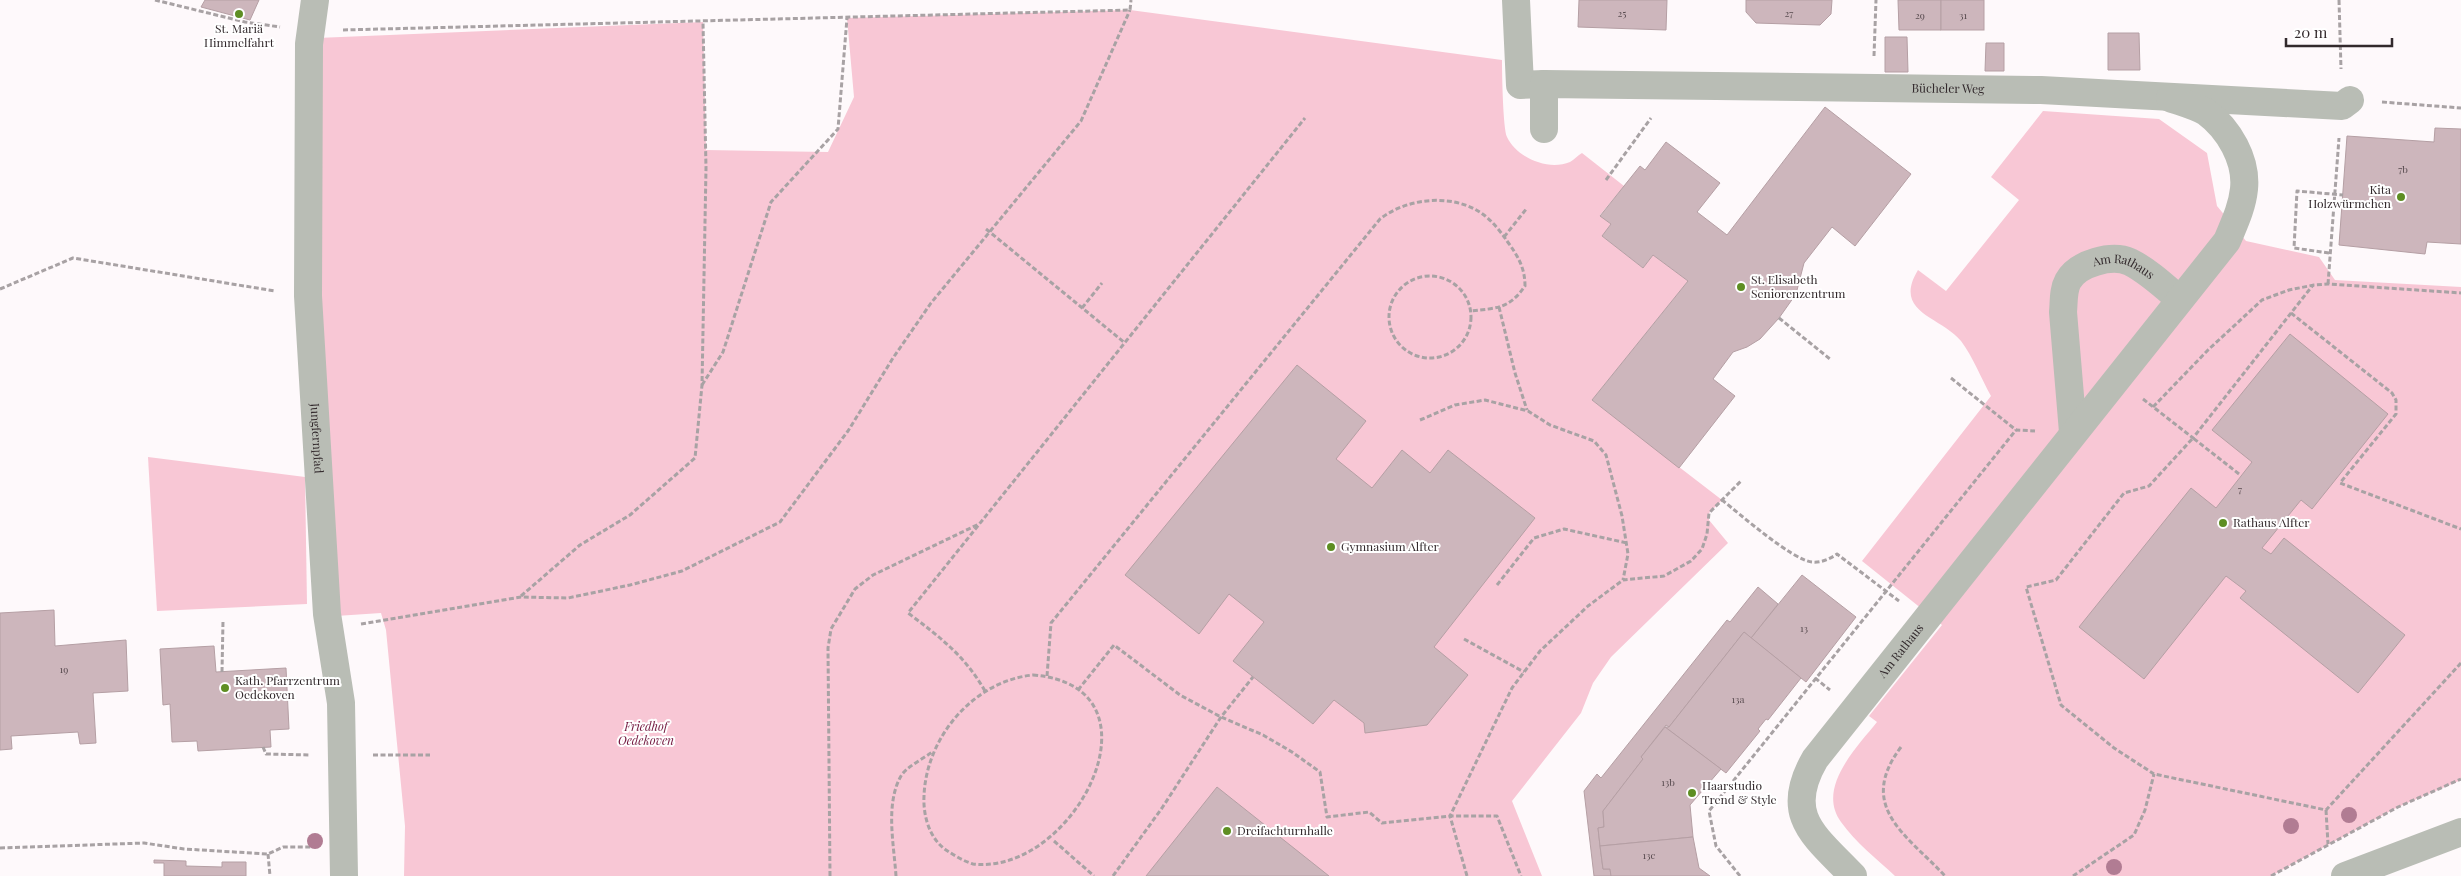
<svg xmlns="http://www.w3.org/2000/svg" width="2461" height="876" viewBox="0 0 2461 876" font-family="'Playfair Display',serif">
<style>
.green{fill:#f8c7d5}
.building{fill:#cdb6bc;stroke:#b59fa4}
.lines{fill:none;stroke-linecap:round;stroke-linejoin:round}
.path{stroke:#a8a2a4;stroke-width:3;stroke-dasharray:5 2.5;stroke-linecap:butt}
.minor{stroke:#b9bdb5;stroke-width:28}
.tree{fill:#b17c93}
.poi-dot{fill:#5e8e23;stroke:#fff;stroke-width:2}
.labels{text-anchor:middle;stroke-width:4;stroke-linejoin:round;paint-order:stroke}
.number-label{font-size:10px;fill:#594c50}
.poi-label{font-size:12px;fill:#32292c;stroke:#fff;text-anchor:start}
.street-label{font-size:12px;fill:#32292c;stroke:#fff}
.park-label{font-size:12px;font-style:italic;fill:#72163e;stroke:#fff}
</style>
<rect width="100%" height="100%" fill="#fef9fb"/>
<g class="green">
<path d="M1130,10L1502,60C1502,74 1503,129 1507,137C1517,158 1548,171 1570,162C1574,160 1578,155 1582,153L1624,186L1600,215L1611,224L1602,236L1643,268L1653,255L1688,281L1592,400L1722,500L1709,513V520L1728,543L1611,657L1593,683L1581,713L1512,801L1542,876H404L405,826L386,630L381,613L336,616L320,336L317,38L703,22L706,150L828,152L854,97L847,18Z"/>
<path d="M2043,111L2159,119L2207,153L2217,206L2246,241L2319,257L2335,280L2461,287V780L2398,807L2271,876H1895C1877,859 1855,842 1841,822C1816,788 1857,747 1877,722L1869,716L1942,625L1862,561L1991,396C1981,378 1973,357 1961,341C1941,316 1892,313 1918,270L1946,291L2019,200L1991,177Z"/>
<polygon points="148,457 305,477 307,604 157,611"/>
</g>
<g class="building">
<polygon points="205,0 259,0 250,20 201,7"/>
<polygon points="1579,0 1667,0 1666,30 1578,27"/>
<polygon points="1746,0 1832,0 1831,14 1820,25 1756,23 1746,12"/>
<polygon points="1898,0 1941,0 1941,30 1899,30"/>
<rect x="1941" y="0" width="43" height="30"/>
<polygon points="2108,33 2139,33 2140,70 2108,70"/>
<polygon points="1885,37 1907,37 1908,72 1885,72"/>
<polygon points="1986,43 2004,43 2004,71 1985,71"/>
<polygon points="1825,107 1911,174 1855,246 1832,227 1804,263 1796,294 1779,318 1760,339 1747,347 1733,352 1713,379 1735,396 1679,468 1592,400 1688,281 1653,255 1643,268 1602,236 1611,224 1600,216 1640,166 1645,170 1666,142 1720,183 1697,212 1727,235"/>
<polygon points="2435,128 2461,129 2461,244 2427,242 2425,254 2339,245 2347,136 2434,142"/>
<polygon points="2290,334 2388,414 2312,509 2301,500 2262,548 2271,554 2284,538 2405,635 2358,693 2240,598 2246,591 2226,576 2144,679 2079,627 2191,488 2216,508 2252,462 2212,430"/>
<polygon points="1297,365 1366,421 1336,459 1372,488 1402,450 1430,473 1448,450 1535,518 1434,647 1468,675 1427,725 1365,733 1364,723 1334,700 1313,724 1233,661 1264,622 1229,594 1199,634 1125,575"/>
<polygon points="1802,575 1856,617 1806,682 1751,638"/>
<polygon points="1758,587 1778,604 1751,638 1744,632 1669,727 1666,725 1641,757 1643,759 1603,811 1604,827 1598,828 1600,846 1603,869 1610,869 1611,876 1594,876 1584,791 1597,774 1601,778 1727,620 1730,622"/>
<polygon points="54,610 55,646 126,640 128,691 93,693 96,743 80,744 78,732 11,736 12,749 0,750 0,613"/>
<polygon points="1744,632 1801,678 1768,720 1766,719 1758,729 1760,731 1726,773 1665,727 1669,727"/>
<polygon points="214,646 216,672 286,668 289,729 270,730 271,747 198,751 197,741 172,742 170,704 163,705 160,649"/>
<polygon points="1665,727 1721,769 1690,805 1693,837 1600,846 1598,828 1604,827 1603,811 1643,759 1641,757"/>
<polygon points="1217,787 1329,876 1146,876"/>
<polygon points="1693,837 1699,868 1710,876 1611,876 1610,869 1603,869 1600,846"/>
<polygon points="154,860 186,861 186,866 222,867 222,862 246,862 246,876 164,876 164,863 154,863"/>
</g>
<g class="lines">
<g class="path">
<polyline points="155,0 245,22 280,27"/>
<polyline points="2339,0 2341,69"/>
<polyline points="343,30 1130,10 1131,0"/>
<polyline points="1874,56 1876,0"/>
<polyline points="2382,102 2461,108"/>
<polyline points="1606,180 1651,118"/>
<polyline points="986,229 1125,343"/>
<polyline points="1504,237 1527,208"/>
<polyline points="2329,253 2294,248 2297,191 2343,195"/>
<circle cx="1430" cy="317" r="41"/>
<polyline points="2328,284 2339,138"/>
<polyline points="0,289 73,258 275,291"/>
<polyline points="1499,307 1515,373 1527,410"/>
<polyline points="1082,308 1102,283"/>
<polyline points="2291,313 2392,393 2396,400 2396,414 2340,483 2461,529"/>
<polyline points="1779,318 1830,359"/>
<polyline points="1951,378 2016,430 2035,431"/>
<polyline points="702,385 723,352 771,202 838,129 847,18"/>
<polyline points="2143,399 2193,438 2313,285"/>
<polyline points="2153,407 2208,350 2262,300 2289,290 2314,285 2328,284 2461,293"/>
<polyline points="1420,420 1455,405 1485,400 1528,411 1550,425 1594,441 1606,455 1622,516 1628,554 1623,580"/>
<polyline points="2239,474 2193,438 2149,486 2124,493 2056,580 2026,587 2061,705 2114,748 2154,774 2326,810 2461,663"/>
<path d="M1722,500C1740,514 1792,560 1812,562C1821,563 1830,559 1837,554L1899,601"/>
<polyline points="1497,585 1534,538 1564,529 1627,543"/>
<polyline points="521,596 580,545 630,515 695,458 702,385 706,168 703,22"/>
<polyline points="361,624 521,597 568,598 630,585 682,571 780,522 848,431 893,358 931,303 1081,121 1130,10"/>
<polyline points="1464,639 1524,672"/>
<polyline points="222,672 223,621"/>
<path d="M1033,675C1171,686 1075,876 973,864C963,861 954,855 946,850C929,838 923,815 924,796C926,738 973,681 1033,675Z"/>
<path d="M1047,676L1051,623L1380,219C1408,197 1455,193 1484,215C1493,222 1501,232 1507,241C1518,256 1525,268 1525,286C1509,309 1497,308 1471,311"/>
<polyline points="1815,678 1830,690"/>
<polyline points="1078,690 1114,645 1180,695 1221,717 1263,735 1292,752 1320,772 1327,817 1369,812 1382,823 1450,816 1497,816 1521,876"/>
<path d="M985,691C965,656 940,637 908,613L1305,118"/>
<polyline points="263,747 266,754 310,755"/>
<path d="M1901,747C1856,807 1907,835 1945,876"/>
<polyline points="373,755 430,755"/>
<polyline points="2326,810 2328,844"/>
<polyline points="1054,841 1094,876"/>
<polyline points="0,848 144,843 184,849 268,854 283,847 312,847"/>
<polyline points="268,854 270,876"/>
<polyline points="830,876 828,648 831,629 855,589 873,575 979,524"/>
<path d="M896,876C894,845 885,804 901,776C906,767 923,759 932,752"/>
<polyline points="1113,876 1162,808 1221,717 1253,677"/>
<polyline points="1467,876 1450,816 1512,688 1540,651 1588,606 1623,580 1664,576 1691,561 1702,549 1707,534 1709,513 1742,480"/>
<polyline points="1740,876 1716,846 1709,811 2016,430"/>
<polyline points="2073,876 2134,835 2145,810 2154,774"/>
<polyline points="2271,876 2398,807 2461,779"/>
</g>
<g class="minor">
<path id="s1" d="M315,0L309,44L308,296L327,614L341,703L344,876"/>
<polyline points="1516,0 1520,85 1544,84"/>
<path id="s2" d="M1544,129V84L2041,90L2342,106L2350,100"/>
<path id="s3" d="M2073,432L2063,312C2064,302 2063,290 2068,281C2078,263 2112,254 2130,262C2148,271 2164,286 2179,299"/>
<path id="s4" d="M1853,876C1815,836 1782,816 1815,759L2227,241C2234,224 2242,208 2244,189C2247,160 2229,129 2206,112C2196,106 2181,102 2170,98"/>
<polyline points="2345,876 2461,832"/>
</g>
</g>
<g class="tree">
<circle cx="2349" cy="815" r="8"/>
<circle cx="2291" cy="826" r="8"/>
<circle cx="315" cy="841" r="8"/>
<circle cx="2114" cy="867" r="8"/>
</g>
<g class="poi-dot">
<circle cx="239" cy="14" r="5"/>
<circle cx="2401" cy="197" r="5"/>
<circle cx="1741" cy="287" r="5"/>
<circle cx="2223" cy="523" r="5"/>
<circle cx="1331" cy="547" r="5"/>
<circle cx="225" cy="688" r="5"/>
<circle cx="1692" cy="793" r="5"/>
<circle cx="1227" cy="831" r="5"/>
</g>
<g class="labels">
<g class="number-label">
<text x="1622" y="17">25</text>
<text x="1789" y="17">27</text>
<text x="1920" y="19">29</text>
<text x="1963" y="19">31</text>
<text x="2403" y="173">7b</text>
<text x="2240" y="493">7</text>
<text x="1804" y="632">13</text>
<text x="64" y="673">19</text>
<text x="1738" y="703">13a</text>
<text x="1668" y="786">13b</text>
<text x="1649" y="859">13c</text>
</g>
<g class="poi-label">
<text x="239" y="33" text-anchor="middle">St. Mariä<tspan x="239" dy="14">Himmelfahrt</tspan></text>
<text x="2391" y="194" text-anchor="end">Kita<tspan x="2391" dy="14">Holzwürmchen</tspan></text>
<text x="1751" y="284">St. Elisabeth<tspan x="1751" dy="14">Seniorenzentrum</tspan></text>
<text x="2233" y="527">Rathaus Alfter</text>
<text x="1341" y="551">Gymnasium Alfter</text>
<text x="235" y="685">Kath. Pfarrzentrum<tspan x="235" dy="14">Oedekoven</tspan></text>
<text x="1702" y="790">Haarstudio<tspan x="1702" dy="14">Trend &amp; Style</tspan></text>
<text x="1237" y="835">Dreifachturnhalle</text>
</g>
<g class="street-label">
<text dy="4" stroke="none"><textPath href="#s2" startOffset="449">Bücheler Weg</textPath></text>
<text dy="4" stroke="none"><textPath href="#s3" startOffset="216">Am Rathaus</textPath></text>
<text dy="4" stroke="none"><textPath href="#s1" startOffset="439">Jungfernpfad</textPath></text>
<text dy="4" stroke="none"><textPath href="#s4" startOffset="276">Am Rathaus</textPath></text>
</g>
<g class="park-label">
<text x="646" y="731">Friedhof<tspan x="646" dy="14">Oedekoven</tspan></text>
</g>
</g>
<path d="M2286 38v8h106v-8" fill="none" stroke="#32292c" stroke-width="2.5"/>
<text x="2294" y="38" font-size="15" fill="#32292c" stroke="#ffffff" stroke-width="4" paint-order="stroke">20 m</text>
</svg>
